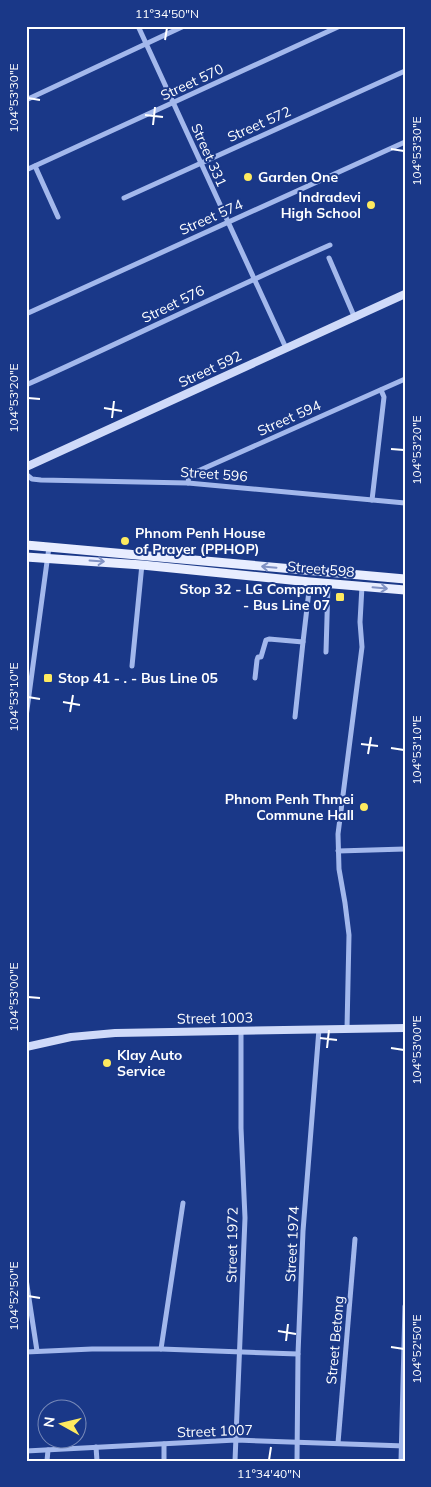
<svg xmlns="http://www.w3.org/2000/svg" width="431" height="1487" viewBox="0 0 431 1487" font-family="Mulish,sans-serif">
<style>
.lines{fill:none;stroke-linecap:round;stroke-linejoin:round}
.street{stroke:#a3b8ec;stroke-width:5}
.secondary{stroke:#cfdaf9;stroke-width:8}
.primary{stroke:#e8edff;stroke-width:9}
.oneway{stroke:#8192c4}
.ticks{fill:none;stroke:#fff;stroke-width:2}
.poi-dot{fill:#feea5f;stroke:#1a3888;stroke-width:2}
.labels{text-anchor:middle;stroke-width:4;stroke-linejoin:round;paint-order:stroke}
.street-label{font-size:14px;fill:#fff;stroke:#1a3888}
.poi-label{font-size:14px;font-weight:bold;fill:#fff;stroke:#1a3888;text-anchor:start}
.neatline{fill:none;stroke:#fff;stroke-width:2}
.ticks-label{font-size:12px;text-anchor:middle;fill:#fff}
</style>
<rect width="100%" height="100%" fill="#1a3888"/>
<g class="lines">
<g class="street">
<polyline points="138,26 286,348"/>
<polyline points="26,100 184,26"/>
<polyline points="35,166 58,217"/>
<polyline points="26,170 340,26"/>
<polyline points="124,198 405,71"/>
<polyline points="329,258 354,316"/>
<polyline points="26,314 405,142"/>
<path d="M26,385C128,339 228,290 330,245"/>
<polyline points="26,470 27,475 32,479 41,480 188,483 405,503"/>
<polyline points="188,483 189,475 405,379"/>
<polyline points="372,500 384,397 381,390"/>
<polyline points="326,652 328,584"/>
<polyline points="132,666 142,564"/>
<polyline points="255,678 257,660 258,657 261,657 266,640 269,639 303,642 310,582"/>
<polyline points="26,717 49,547"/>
<polyline points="295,717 303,642"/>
<polyline points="338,851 405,849"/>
<polyline points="347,1029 349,935 345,903 339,869 338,834 362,647 360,622 362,586"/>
<polyline points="26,1279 37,1351"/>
<polyline points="161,1349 183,1203"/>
<polyline points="26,1352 92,1349 161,1349 298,1354"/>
<polyline points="338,1443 355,1239"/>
<polyline points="164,1444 164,1461"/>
<polyline points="96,1447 97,1461"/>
<polyline points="26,1451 236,1440 405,1446"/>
<polyline points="47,1461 48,1450"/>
<polyline points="235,1461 245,1218 241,1128 241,1030"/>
<polyline points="297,1461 298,1354 303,1231 319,1029"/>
<polyline points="401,1461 405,1306"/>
</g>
<g class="secondary">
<polyline points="26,467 405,294"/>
<polyline points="26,1047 71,1037 115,1033 405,1028"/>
</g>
<g class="primary">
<polyline points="26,545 405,579"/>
<polyline points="26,557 142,565 310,582 405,590"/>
</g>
</g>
<defs><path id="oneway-shaft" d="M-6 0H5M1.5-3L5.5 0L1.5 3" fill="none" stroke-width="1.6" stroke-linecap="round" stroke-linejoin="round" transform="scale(1.25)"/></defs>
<g class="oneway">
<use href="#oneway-shaft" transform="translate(97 561) rotate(4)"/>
<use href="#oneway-shaft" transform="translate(269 567) rotate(-175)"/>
<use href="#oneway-shaft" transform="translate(380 588) rotate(5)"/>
</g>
<path class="ticks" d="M165,40L167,28M28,98L40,100M145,115L163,117M153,125L155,107M391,149L404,151M28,398L40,399M104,408L122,411M112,418L114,401M391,449L404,450M28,697L40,699M63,702L80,705M70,712L73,695M361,744L378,746M391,748L404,750M368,754L371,737M28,997L40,998M320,1038L337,1040M327,1048L329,1030M391,1048L404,1050M28,1296L40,1298M278,1331L296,1334M286,1341L288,1324M391,1347L404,1349M269,1460L271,1447"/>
<g class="poi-dot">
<circle cx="248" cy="177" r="5"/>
<circle cx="371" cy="205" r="5"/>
<circle cx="125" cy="541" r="5"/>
<rect x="335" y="592" width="10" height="10" rx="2.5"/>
<rect x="43" y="673" width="10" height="10" rx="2.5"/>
<circle cx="364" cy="807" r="5"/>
<circle cx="107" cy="1063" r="5"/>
</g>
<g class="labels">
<g class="street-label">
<text transform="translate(192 82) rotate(-25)" y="5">Street 570</text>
<text transform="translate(259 124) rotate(-24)" y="5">Street 572</text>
<text transform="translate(209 155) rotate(66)" y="5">Street 331</text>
<text transform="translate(211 217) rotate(-24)" y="5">Street 574</text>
<text transform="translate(173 304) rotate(-26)" y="5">Street 576</text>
<text transform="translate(210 369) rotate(-25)" y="5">Street 592</text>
<text transform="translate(289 418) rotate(-24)" y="5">Street 594</text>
<text transform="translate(214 474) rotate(4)" y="5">Street 596</text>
<text transform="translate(321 569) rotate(5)" y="5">Street 598</text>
<text transform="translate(215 1018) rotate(-1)" y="5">Street 1003</text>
<text transform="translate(292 1244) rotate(-87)" y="5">Street 1974</text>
<text transform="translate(232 1245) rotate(-89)" y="5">Street 1972</text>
<text transform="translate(335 1340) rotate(-85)" y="5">Street Betong</text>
<text transform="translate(215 1431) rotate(-2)" y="5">Street 1007</text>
</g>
<g class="poi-label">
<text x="258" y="182">Garden One</text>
<text x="361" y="202" text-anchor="end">Indradevi<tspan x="361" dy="16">High School</tspan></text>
<text x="135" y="538">Phnom Penh House<tspan x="135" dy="16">of Prayer (PPHOP)</tspan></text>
<text x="330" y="594" text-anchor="end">Stop 32 - LG Company<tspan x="330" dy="16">- Bus Line 07</tspan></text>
<text x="58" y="683">Stop 41 - . - Bus Line 05</text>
<text x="354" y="804" text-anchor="end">Phnom Penh Thmei<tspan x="354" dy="16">Commune Hall</tspan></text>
<text x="117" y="1060">Klay Auto<tspan x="117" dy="16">Service</tspan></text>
</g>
</g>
<rect width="431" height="1487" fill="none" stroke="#1a3888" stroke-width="55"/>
<g transform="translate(62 1424) rotate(278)"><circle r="24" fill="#1a3888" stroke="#7688b8"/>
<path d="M0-4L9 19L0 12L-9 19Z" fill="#feea5f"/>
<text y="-8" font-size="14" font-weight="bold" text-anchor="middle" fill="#ffffff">N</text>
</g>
<rect x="28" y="28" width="376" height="1432" class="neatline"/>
<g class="ticks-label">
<text x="167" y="18">11°34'50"N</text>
<text transform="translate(14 98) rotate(-90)" y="4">104°53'30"E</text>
<text transform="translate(417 151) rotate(-90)" y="4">104°53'30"E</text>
<text transform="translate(14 398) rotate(-90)" y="4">104°53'20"E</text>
<text transform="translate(417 450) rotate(-90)" y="4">104°53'20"E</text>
<text transform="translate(14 697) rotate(-90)" y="4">104°53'10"E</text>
<text transform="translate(417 750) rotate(-90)" y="4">104°53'10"E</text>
<text transform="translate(14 997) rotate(-90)" y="4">104°53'00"E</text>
<text transform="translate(417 1050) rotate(-90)" y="4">104°53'00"E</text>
<text transform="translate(14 1296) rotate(-90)" y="4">104°52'50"E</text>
<text transform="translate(417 1349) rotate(-90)" y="4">104°52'50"E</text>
<text x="269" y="1478">11°34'40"N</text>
</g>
</svg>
